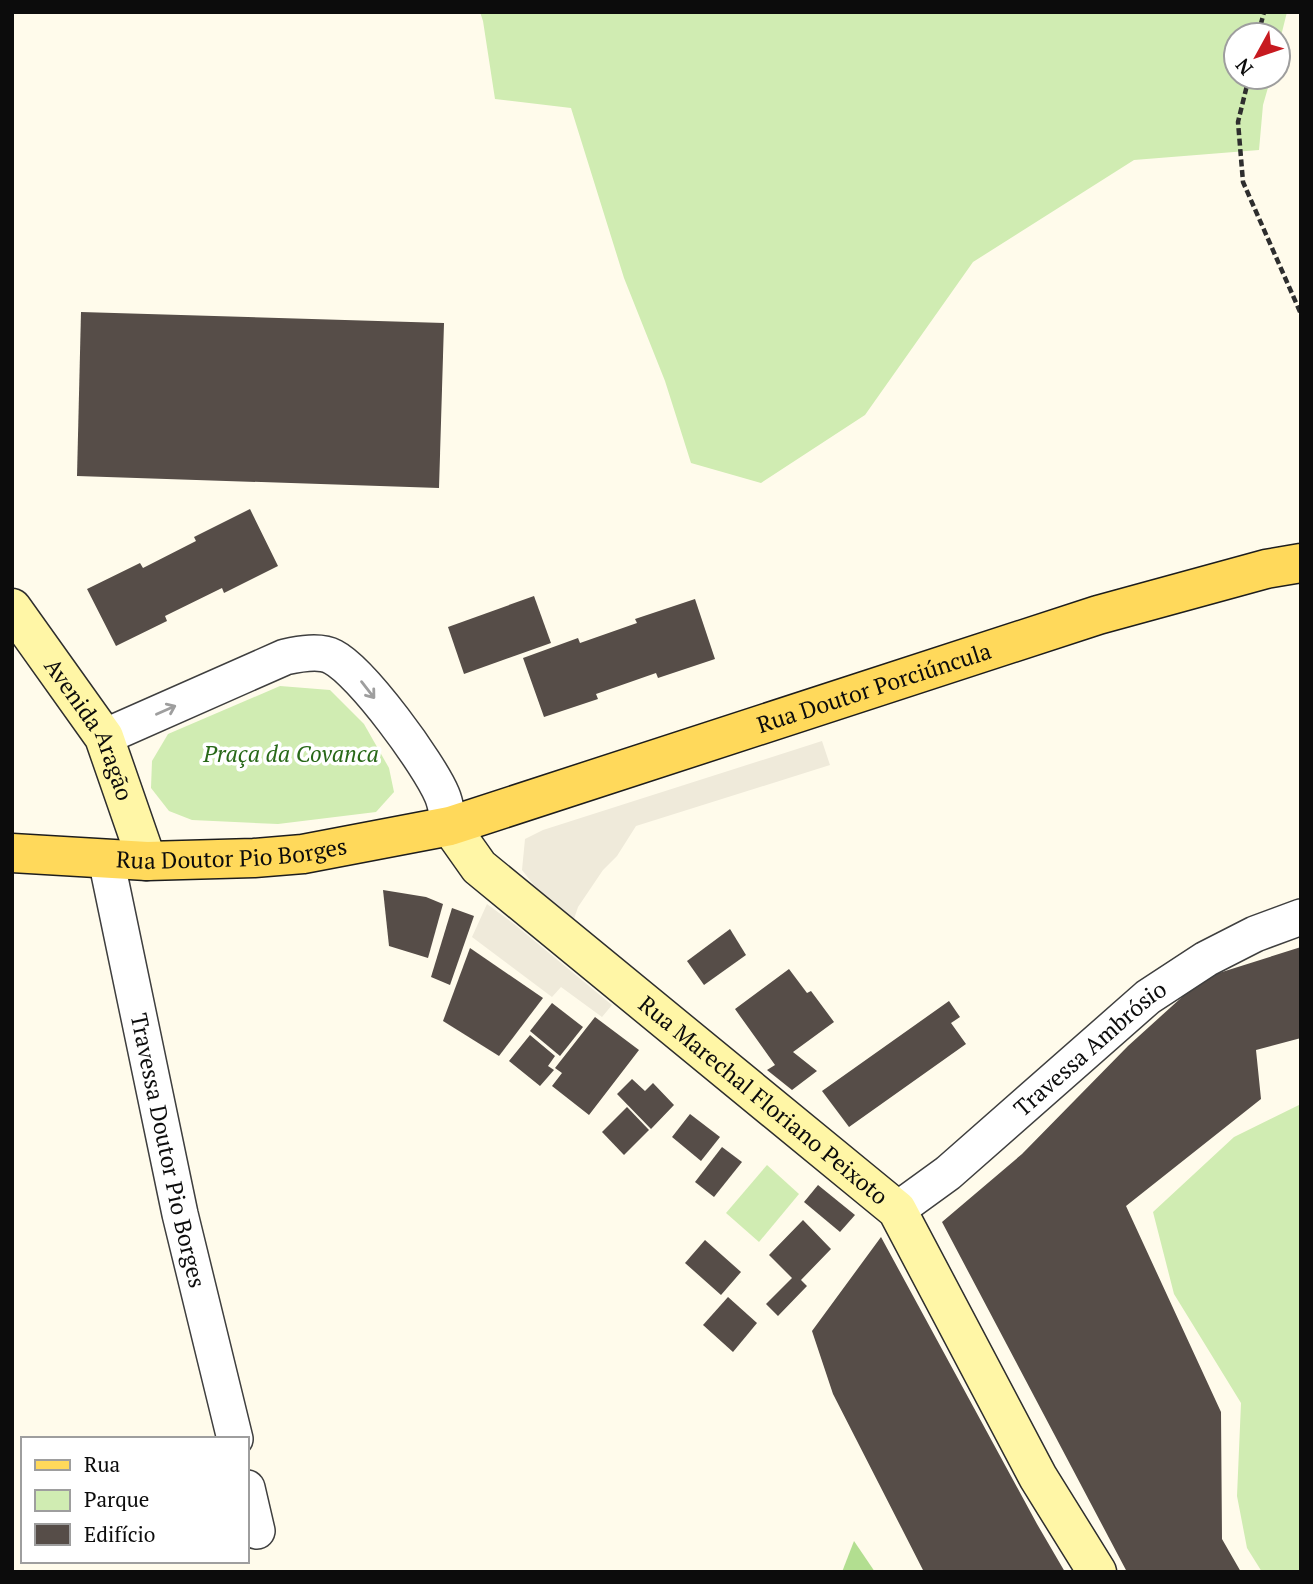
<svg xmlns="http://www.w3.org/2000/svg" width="1313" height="1584" viewBox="0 0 1313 1584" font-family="'PT Serif',serif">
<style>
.green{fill:#d0ecb2}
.forest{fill:#b2de90}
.plaza{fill:#efeada}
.building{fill:#564d48}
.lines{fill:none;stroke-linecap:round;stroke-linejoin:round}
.street-casing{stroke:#3f3f3f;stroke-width:38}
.secondary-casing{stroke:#2e2e2e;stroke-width:41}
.primary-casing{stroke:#1d1d1d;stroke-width:41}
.path{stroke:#2e2e2e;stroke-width:4.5;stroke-dasharray:7 3.5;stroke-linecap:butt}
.street{stroke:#fff;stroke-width:35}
.secondary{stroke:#fff6a6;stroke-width:38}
.primary{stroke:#ffd95b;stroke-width:38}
.oneway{stroke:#9e9e9e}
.labels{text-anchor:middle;stroke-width:7;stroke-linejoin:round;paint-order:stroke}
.street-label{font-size:23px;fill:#0c0c0c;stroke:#fff}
.park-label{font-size:23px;font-style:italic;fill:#286818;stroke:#fff}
</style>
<rect width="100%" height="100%" fill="#fffbeb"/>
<g class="green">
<polygon points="480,12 1287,12 1278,48 1278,35 1236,35 1236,77 1271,77 1263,105 1259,150 1134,160 973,262 865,415 761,483 691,463 665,381 624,278 571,108 495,99 483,21"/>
<polygon points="280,686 330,690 364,724 389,768 394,792 376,812 278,824 192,820 169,811 151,788 152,761 168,734"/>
<polygon points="1301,1104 1301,1572 1262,1572 1247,1548 1237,1496 1241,1403 1174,1294 1153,1212 1234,1137"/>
<polygon points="767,1165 799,1194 759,1242 726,1213"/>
</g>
<polygon class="forest" points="854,1541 875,1572 842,1572"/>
<g class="plaza">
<polygon points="822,741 830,765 636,826 617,856 603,870 578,907 573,922 548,903 522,870 525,839 543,830"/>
<polygon points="487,904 514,924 612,1005 602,1017 561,987 552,997 472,937"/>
</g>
<g class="building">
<polygon points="81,312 444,323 439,488 77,476"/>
<polygon points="250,509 278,566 224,593 222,588 165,616 167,621 116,646 87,589 140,563 143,568 196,541 194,537"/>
<polygon points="534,596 551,643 464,674 448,627"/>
<polygon points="695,599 715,659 658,678 656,673 596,694 598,699 544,717 523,658 578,638 580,643 637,623 635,619"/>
<polygon points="383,890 426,897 443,904 428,958 389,946"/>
<polygon points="452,908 474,916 450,985 431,977"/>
<polygon points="730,929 746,955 704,985 687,961"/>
<polygon points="1301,947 1301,1038 1256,1050 1261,1099 1126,1206 1221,1412 1222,1539 1241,1572 1127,1572 942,1222 1022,1154 1128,1046 1203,978"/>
<polygon points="470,948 543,998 499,1056 443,1021"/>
<polygon points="789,969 807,993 811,991 834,1022 793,1052 817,1071 792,1090 767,1070 775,1065 735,1009"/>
<polygon points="949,1001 960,1017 951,1023 966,1044 849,1127 822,1091"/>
<polygon points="552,1003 583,1027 560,1056 530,1031"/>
<polygon points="595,1017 639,1050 589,1115 552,1086 562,1073 555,1068"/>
<polygon points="530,1035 555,1056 548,1066 554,1070 540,1086 509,1061"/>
<polygon points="632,1079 645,1091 653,1083 674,1105 651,1129 617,1094"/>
<polygon points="627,1107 649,1130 624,1155 602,1132"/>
<polygon points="690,1114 720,1137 701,1161 672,1137"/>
<polygon points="722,1147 742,1162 714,1197 695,1182"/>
<polygon points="818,1185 855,1215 840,1232 804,1202"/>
<polygon points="803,1220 831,1249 801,1280 807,1286 778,1316 766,1304 792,1278 769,1255"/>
<polygon points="881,1237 1037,1524 1065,1572 924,1572 833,1394 812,1331"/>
<polygon points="705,1240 741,1272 721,1295 685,1263"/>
<polygon points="728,1297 757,1323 733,1352 703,1325"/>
</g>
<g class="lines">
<g class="street-casing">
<g id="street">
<path d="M104,737L285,657C299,654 320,650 333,657C362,672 429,764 442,795C446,804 447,816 450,826"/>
<path id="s1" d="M106,859L180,1214L235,1439"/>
<path id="s2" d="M897,1210L948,1173L1148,997L1206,959L1255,934L1301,917"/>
<polyline points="247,1488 257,1531"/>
</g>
</g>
<g class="secondary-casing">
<g id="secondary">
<path id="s3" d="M12,608L104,737L147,861"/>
<path id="s4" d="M450,826L479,867L897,1210L1038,1477L1097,1572"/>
</g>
</g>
<g class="primary-casing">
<g id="primary">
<path id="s5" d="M12,853L147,861L254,858L303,854L450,826L1098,615L1266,569L1301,563"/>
</g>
</g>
<g class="path">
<polyline points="1258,35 1264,12"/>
<polyline points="1249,77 1238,122 1243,182 1301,314"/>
</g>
<use href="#street" class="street"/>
<use href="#secondary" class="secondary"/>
<use href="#primary" class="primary"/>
</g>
<defs><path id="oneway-shaft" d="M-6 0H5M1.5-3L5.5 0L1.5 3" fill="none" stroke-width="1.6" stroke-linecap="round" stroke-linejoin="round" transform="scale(1.75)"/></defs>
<g class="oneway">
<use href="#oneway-shaft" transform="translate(368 690) rotate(52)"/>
<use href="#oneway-shaft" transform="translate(166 710) rotate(-24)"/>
</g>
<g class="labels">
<g class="street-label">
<text dy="8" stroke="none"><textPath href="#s5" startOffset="887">Rua Doutor Porciúncula</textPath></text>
<text dy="8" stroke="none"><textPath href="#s3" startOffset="145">Avenida Aragão</textPath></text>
<text dy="8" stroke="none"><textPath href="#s5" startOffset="220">Rua Doutor Pio Borges</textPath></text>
<text dy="8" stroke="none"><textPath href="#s2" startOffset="252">Travessa Ambrósio</textPath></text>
<text dy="8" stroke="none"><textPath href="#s4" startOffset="418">Rua Marechal Floriano Peixoto</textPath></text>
<text dy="8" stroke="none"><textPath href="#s1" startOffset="298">Travessa Doutor Pio Borges</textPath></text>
</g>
<g class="park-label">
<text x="291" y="762">Praça da Covanca</text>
</g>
</g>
<rect width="1313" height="1584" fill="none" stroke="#0c0c0c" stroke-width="28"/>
<rect x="21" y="1437" width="228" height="126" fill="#ffffff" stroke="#9e9e9e" stroke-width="2"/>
<rect x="35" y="1460" width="35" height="10" fill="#ffd95b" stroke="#9e9e9e" stroke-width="2"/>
<text x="84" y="1472" font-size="21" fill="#0c0c0c">Rua</text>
<rect x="35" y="1490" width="35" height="21" fill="#d0ecb2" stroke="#9e9e9e" stroke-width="2"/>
<text x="84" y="1507" font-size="21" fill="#0c0c0c">Parque</text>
<rect x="35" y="1524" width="35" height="21" fill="#564d48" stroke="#9e9e9e" stroke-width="2"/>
<text x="84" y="1542" font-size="21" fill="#0c0c0c">Edifício</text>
<g transform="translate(1257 56) rotate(230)"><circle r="33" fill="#ffffff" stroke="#9e9e9e" stroke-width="2"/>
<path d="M0-5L12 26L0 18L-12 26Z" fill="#c71a20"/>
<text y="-10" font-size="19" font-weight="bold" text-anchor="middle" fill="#0c0c0c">N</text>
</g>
</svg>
